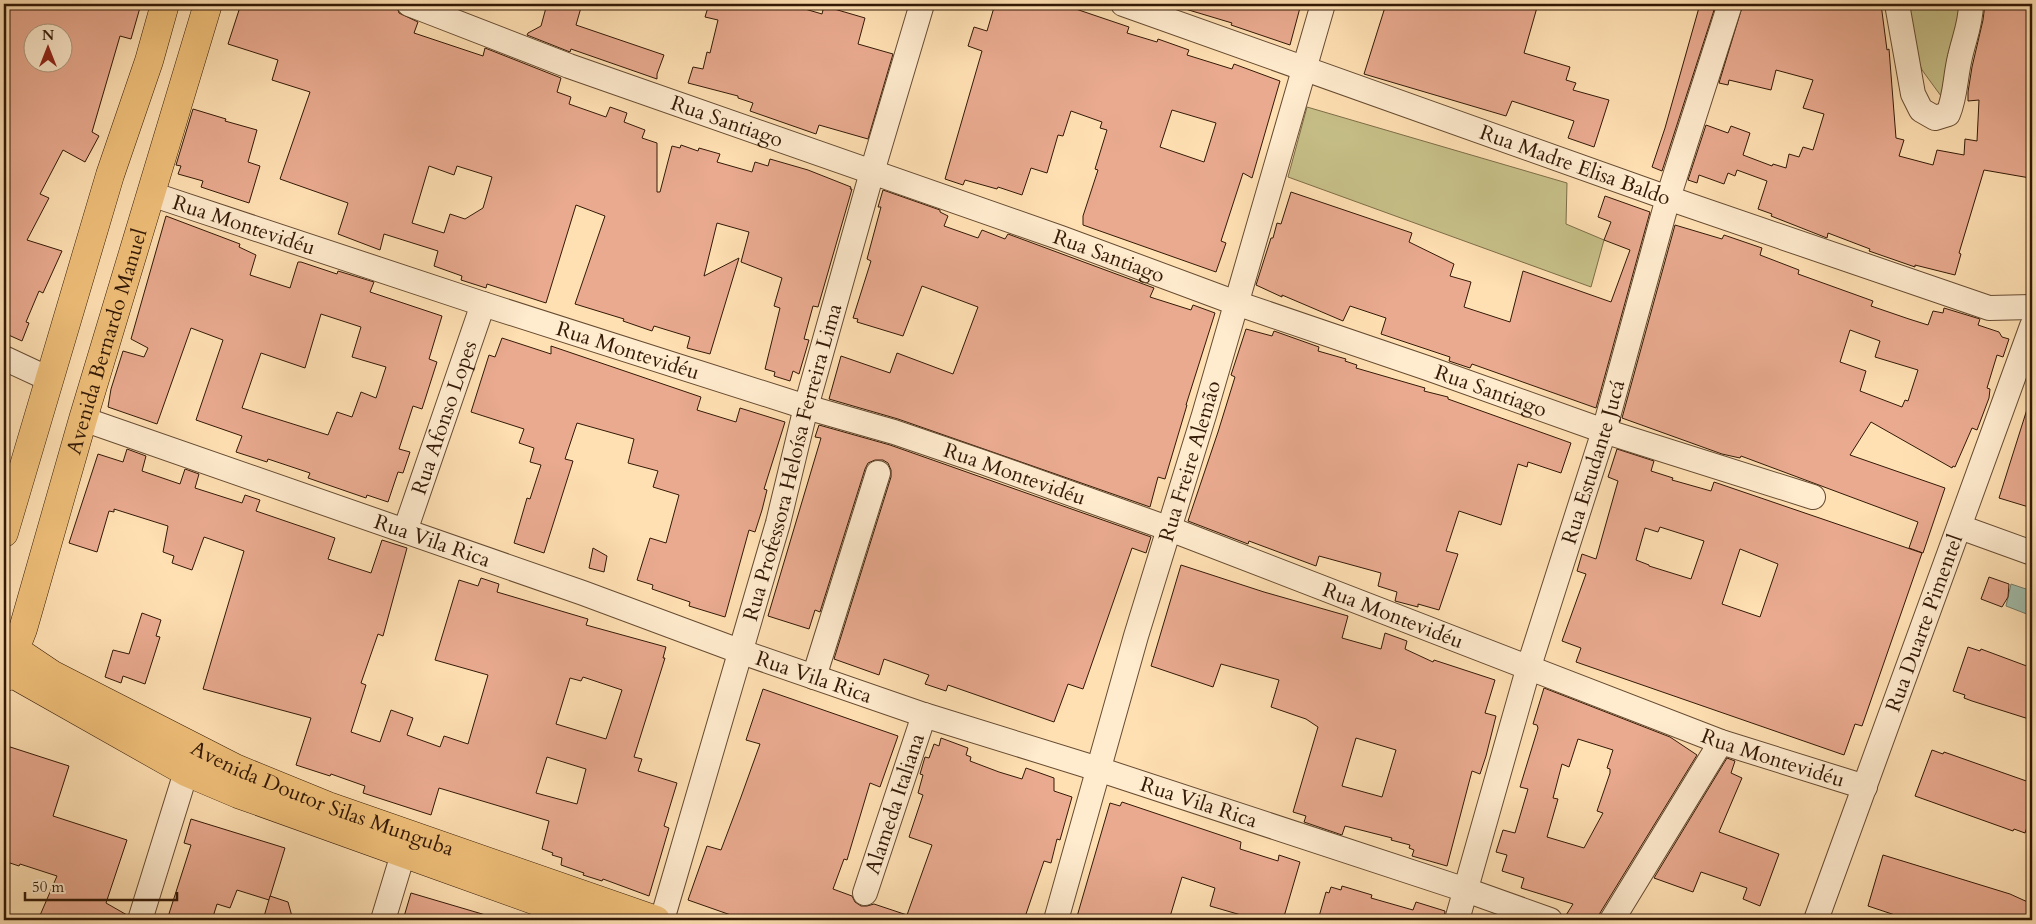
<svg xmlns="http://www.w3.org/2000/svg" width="2036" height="924" viewBox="0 0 2036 924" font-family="Cardo,serif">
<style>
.green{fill:#c7c088;stroke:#7d6c47}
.water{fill:#a0bdab;stroke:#747b69}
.building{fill:#e9aa8f;stroke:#331906;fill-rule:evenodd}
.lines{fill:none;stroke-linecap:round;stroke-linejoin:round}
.minor-casing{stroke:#664b31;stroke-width:26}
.primary-casing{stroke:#331906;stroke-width:29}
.minor{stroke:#ffebce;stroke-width:24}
.primary{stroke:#f0c07a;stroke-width:28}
.labels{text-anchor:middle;stroke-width:4;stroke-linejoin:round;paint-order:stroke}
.street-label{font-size:21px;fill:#331906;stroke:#ffebce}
</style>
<rect width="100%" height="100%" fill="#ffe0b3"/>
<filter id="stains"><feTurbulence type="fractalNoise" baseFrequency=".004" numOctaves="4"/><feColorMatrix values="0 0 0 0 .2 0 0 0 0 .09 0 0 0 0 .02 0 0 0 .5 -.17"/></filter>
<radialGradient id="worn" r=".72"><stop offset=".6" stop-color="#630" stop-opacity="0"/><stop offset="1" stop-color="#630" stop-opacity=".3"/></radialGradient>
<g class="green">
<polygon points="1903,4 1964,4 1941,96 1922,70 1906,30"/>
<polygon points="1307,107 1567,183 1566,224 1604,240 1591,287 1288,177"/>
</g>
<polygon class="water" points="2011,584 2032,591 2032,616 2006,606"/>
<g class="building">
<path d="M4,4H141L131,39L120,36L92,132L99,136L85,162L63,150L40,194L49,198L27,240L62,251L43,293L39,291L26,322L29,323L22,341L4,333ZM32,32H62V62H32Z"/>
<path d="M241,4H396L399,13L418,22L414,33L483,56L485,48L561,78L557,92L571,97L569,104L606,117L610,107L627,113L624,122L645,130L642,138L657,143V192H660L672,146L680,148L681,145L698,151L699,148L720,154L717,162L752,172L755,162L768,166L770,159L808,170L851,187L850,189H852L818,307L813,306L804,339L809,340L799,374L793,371L790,381L774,376L775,372L765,369L780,308L774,306L782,278L741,262L749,232L717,223L704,276L739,258L710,354L687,348L690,337L654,326L652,331L623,321L624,319L575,304L605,216L576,205L546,303L487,284L486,288L461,280L462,276L434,266L438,251L384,234L380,250L338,234L348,203L280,179L310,92L272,80L278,60L228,44ZM429,166L454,175L457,166L492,177L483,208L465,219L450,214L444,233L412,223Z"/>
<polygon points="547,4 582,4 576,25 664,55 657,74 657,79 571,49 570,52 527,35 528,33 541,26"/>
<polygon points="709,4 788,4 822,14 824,6 865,18 858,44 893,54 868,139 819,125 816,134 750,111 753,103 738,98 738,96 688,83 693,67 703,69 707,52 710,53 718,20 705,17"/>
<path d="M995,4H1061L1129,27L1127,33L1157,42L1158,39L1189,50L1187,55L1232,69L1234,64L1280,81L1252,178L1243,173L1221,241L1226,243L1216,272L1083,225V216L1098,170L1095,169L1107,130L1100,128L1102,122L1071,111L1063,136L1058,135L1047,173L1031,168L1022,195L998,187L997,189L965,180L963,185L945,179L982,51L968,46L974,27L987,31ZM1172,110L1216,123L1204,162L1160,147Z"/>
<polygon points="1183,4 1301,4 1290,45 1231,25 1232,23 1182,8"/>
<polygon points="1386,4 1538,4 1524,53 1570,67 1566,80 1576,83 1573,90 1609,100 1594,147 1568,138 1574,121 1512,101 1506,116 1364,74"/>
<polygon points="1700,4 1716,4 1662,171 1652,167 1665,128"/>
<polygon points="1743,4 1881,4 1887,50 1889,49 1896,138 1904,140 1899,156 1933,165 1937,150 1964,155 1965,139 1977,141 1979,100 1968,101 1968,92 1972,67 1983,20 1985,4 2032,4 2032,167 2030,178 1984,170 1959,253 1961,254 1955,275 1915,265 1915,267 1869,251 1870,249 1828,233 1827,238 1771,216 1772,214 1758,209 1767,181 1737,170 1735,176 1728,173 1724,184 1699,175 1697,183 1688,180 1706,125 1728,133 1731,126 1750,133 1743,155 1772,166 1773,164 1786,168 1789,154 1799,157 1803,147 1813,150 1824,114 1803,108 1813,80 1776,70 1771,90 1729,80 1728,85 1719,83"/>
<polygon points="193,109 226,119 225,121 257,130 248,162 260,166 249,203 201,187 203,181 178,174 181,166 176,165"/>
<polygon points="883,190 940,210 940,212 948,216 944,226 978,238 982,230 1005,239 1008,234 1154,288 1150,297 1191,310 1193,305 1215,313 1186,405 1187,405 1165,479 1158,477 1150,507 898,419 829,399 841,356 890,373 897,353 953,374 978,307 922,286 903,336 857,322 858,319 853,318 871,261 867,259 881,207 878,207"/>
<polygon points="1291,192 1412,233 1409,242 1454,264 1450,276 1471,282 1464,307 1510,322 1523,271 1611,302 1630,250 1604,240 1611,222 1598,217 1605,196 1650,212 1596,408 1472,364 1470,368 1449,361 1450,357 1381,334 1386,318 1350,306 1343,321 1282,295 1282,297 1256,285 1271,238 1273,238 1277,223 1281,224"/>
<path d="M166,216L240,244L239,247L256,255L250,275L290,288L298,262H301L337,274L338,271L374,282L370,292L442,316L429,359L437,362L422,409L413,406L399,449L410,452L403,473L398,472L388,502L367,495L366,498L308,478L310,473L268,459L267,462L236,452L242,436L196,420L223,340L191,328L157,424L108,407L111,389L123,351L144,357L148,348L131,339ZM321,314L361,327L352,357L386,367L376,398L361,392L352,417L337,412L328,435L242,408L261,353L305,368Z"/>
<path d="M1675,225L1722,239L1724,235L1762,248L1760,255L1799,270L1798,274L1873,301L1871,306L1909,319L1928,325L1933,311L1943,313L1944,308L1980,319L1978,325L1999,332L2002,337L2009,339L2003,357L1997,355L1987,388L1990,389L1989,398L1977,430L1972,428L1955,467L1953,466L1952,468L1871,422L1850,455L1945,488L1923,553L1909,548L1918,522L1741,456L1740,458L1722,454L1622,418ZM1850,330L1880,341L1875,357L1918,370L1908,401L1905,400L1902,407L1860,391L1866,371L1840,362Z"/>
<polygon points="1246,329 1272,336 1274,331 1319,347 1318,351 1346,359 1345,361 1357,365 1356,368 1425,388 1424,391 1448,397 1448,399 1571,443 1561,473 1528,462 1527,467 1518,464 1501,525 1459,511 1446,551 1458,554 1439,610 1418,604 1418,607 1395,601 1397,592 1378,586 1381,573 1319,556 1316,566 1249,541 1248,544 1188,521 1218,432 1235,377 1231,375"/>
<polygon points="502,338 551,354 551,346 701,397 697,410 736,422 740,408 785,422 764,489 767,490 762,510 755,532 749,530 725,617 689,606 690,602 652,589 653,585 637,580 650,538 666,543 679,495 653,487 658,471 628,463 634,439 577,423 565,459 573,461 544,553 514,543 527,498 530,499 541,465 530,462 534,448 519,443 524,429 471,412 489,355 495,357"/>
<polygon points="2029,403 2032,404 2032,508 1999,498"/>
<polygon points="819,425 890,445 1151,537 1146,553 1132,548 1083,689 1068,684 1054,722 948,685 946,691 925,684 929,675 884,659 879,675 834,659 891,477 891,470 888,463 883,460 875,460 868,463 865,469 820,612 815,610 809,629 768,616 821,438 815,437"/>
<path d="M127,449L146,456L142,471L180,484L185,469L199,474L195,488L242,503L245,495L260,500L256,511L335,538L328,559L371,573L382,540L407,548L383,636L378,634L361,683L366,685L351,732L380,742L391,710L413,718L407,735L440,747L444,736L468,744L488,675L435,660L459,580L478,586L481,578L499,584L497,592L588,619L586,625L666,647L663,658H665L634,757L642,759L638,771L677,783L664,826L669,828L649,896L603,879L602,881L583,875L584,873L561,865L562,858L552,855L553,853L542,849L549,821L439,788L431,815L363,793L365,786L331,774L330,776L296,765L311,718L203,689L244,551L204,537L192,570L172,563L174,556L163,552L168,526L114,509V512L109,511L97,552L69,543L98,454L123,462ZM583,677L622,690L606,739L556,724L570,678L581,681ZM547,757L586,769L577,804L536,793Z"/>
<path d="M1617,449L1654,461L1651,471L1673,478L1672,480L1711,491L1714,482L1922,553L1862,726L1855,724L1844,755L1576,662L1581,648L1562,641L1586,574L1577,571L1582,554L1596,559L1618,481L1608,477ZM1660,527L1704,541L1691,579L1649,566V565L1636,560L1645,528L1658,532ZM1740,549L1778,564L1760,617L1722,604Z"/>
<polygon points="593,548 607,556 604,572 589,568"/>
<path d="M1181,565L1264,592L1348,616L1342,638L1381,649L1385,633L1407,641L1405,649L1433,662L1434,660L1495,680L1485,713L1496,716L1486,756L1480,774L1472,771L1447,866L1412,856L1414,850L1409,848L1410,845L1391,840L1392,838L1345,826L1342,835L1304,822L1306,816L1293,812L1318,727L1306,719L1271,707L1279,680L1221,664L1213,687L1151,666ZM1356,738L1396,750L1382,797L1342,786Z"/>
<polygon points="1989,577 2009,584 2008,597 2002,607 1981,599"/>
<polygon points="142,613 161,620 156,636 160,637 145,684 123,676 121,683 105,677 113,650 129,654"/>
<polygon points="1968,647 1980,651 1981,649 2032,668 2032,720 1972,701 1964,698 1965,695 1953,691"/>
<path d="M1544,688L1670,737L1697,755L1600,913L1598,920H1563L1573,904L1521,888L1524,878L1502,871L1507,855L1496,852L1503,830L1515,833L1528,789L1520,787L1538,728L1537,725L1533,724ZM1578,739L1613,750L1607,768L1610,769V773L1597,811L1603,813L1584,848L1547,837L1558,799L1553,798L1562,764L1569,767Z"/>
<polygon points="763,689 898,736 880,787 870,783 847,860 844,859 833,889 852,896 855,902 861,906 867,906 874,904 907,915 932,845 909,837 923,795 918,793 923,775 920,774 925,757 929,758 934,744 939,746 941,738 968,748 966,755 971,757 970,761 999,772 1022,779 1026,768 1054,778 1054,791 1072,797 1060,840 1057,839 1051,863 1044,861 1024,920 745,920 688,900 707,846 721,850 741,797 760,744 746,740"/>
<polygon points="4,745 69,766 53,816 127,840 106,903 127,915 127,920 38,920 57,876 20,864 19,866 4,861"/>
<polygon points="1932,750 1943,754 1944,752 2032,783 2032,813 2025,833 2014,829 2013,831 1915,796"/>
<polygon points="1727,758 1735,761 1731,773 1742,778 1719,832 1779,854 1760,906 1743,899 1747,888 1701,872 1693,892 1654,878"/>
<polygon points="1122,802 1241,842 1240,849 1278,861 1279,855 1300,862 1283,920 1239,920 1241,915 1210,906 1215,888 1182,877 1169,920 1076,920 1110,803 1120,806"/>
<polygon points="191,819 285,848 269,900 237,890 230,908 217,904 212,920 167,920 191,845 184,843"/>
<polygon points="1883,855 2010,894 2032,904 2032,920 1910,920 1868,906"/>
<polygon points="1342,886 1372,895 1371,898 1413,910 1416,902 1445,911 1444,920 1318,920 1326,892 1329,893 1331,887 1341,890"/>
<polygon points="411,893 489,916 488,920 403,920"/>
<polygon points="270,896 288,902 293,920 263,920"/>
</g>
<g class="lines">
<g class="minor-casing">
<g id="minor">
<path id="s1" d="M409,4L569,66L1061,238L1236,303L1427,368L1604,431L1813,497"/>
<path id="s2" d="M1123,4L1668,198L1989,308L2032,307"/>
<path d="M1897,4L1913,94L1921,110L1935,118L1948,114C1956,95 1955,77 1960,57C1964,39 1971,23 1971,4"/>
<path id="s3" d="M151,194L483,304L806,407L894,432L985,463L1170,529L1721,742L1865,787"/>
<polyline points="4,358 49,379"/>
<path id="s4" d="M83,419L583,593L739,651L924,715L1098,769L1466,890L1550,920"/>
<polyline points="1960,527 2032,553"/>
<path id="s5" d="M405,531L483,304"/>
<polyline points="814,677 878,473"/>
<path id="s6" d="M865,893L924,715"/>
<polyline points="140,920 186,772"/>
<polyline points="383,920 403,854"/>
<path id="s7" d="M662,920L778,523L806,407L872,172L922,4"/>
<path id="s8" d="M1056,920L1136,636L1204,415L1323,4"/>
<path id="s9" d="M1457,920L1529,666L1604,431L1668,198L1730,4"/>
<polyline points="1612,920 1721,742"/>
<path id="s10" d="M1816,920L2032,326"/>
</g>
</g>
<g class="primary-casing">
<g id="primary">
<polyline points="4,533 110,175 149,61 165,4"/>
<path id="s11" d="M4,642L53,675L235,768L328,806L656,920"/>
<polyline points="4,669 186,772 238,794 589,920"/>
<path id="s12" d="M4,678L23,629L83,419L208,4"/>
</g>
</g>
<use href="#minor" class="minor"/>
<use href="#primary" class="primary"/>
</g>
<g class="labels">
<g class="street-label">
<text dy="7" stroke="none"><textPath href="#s1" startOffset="339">Rua Santiago</textPath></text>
<text dy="7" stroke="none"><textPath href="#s2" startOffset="480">Rua Madre Elisa Baldo</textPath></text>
<text dy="7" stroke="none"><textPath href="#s3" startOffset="98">Rua Montevidéu</textPath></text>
<text dy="7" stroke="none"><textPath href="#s1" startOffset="744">Rua Santiago</textPath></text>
<text dy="7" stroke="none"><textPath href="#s12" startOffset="352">Avenida Bernardo Manuel</textPath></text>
<text dy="7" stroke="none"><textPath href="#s3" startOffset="502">Rua Montevidéu</textPath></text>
<text dy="7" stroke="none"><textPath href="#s1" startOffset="1149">Rua Santiago</textPath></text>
<text dy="7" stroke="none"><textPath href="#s5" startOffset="120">Rua Afonso Lopes</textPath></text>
<text dy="7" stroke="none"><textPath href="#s7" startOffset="476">Rua Professora Heloísa Ferreira Lima</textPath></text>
<text dy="7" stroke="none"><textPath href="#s8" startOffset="478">Rua Freire Alemão</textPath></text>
<text dy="7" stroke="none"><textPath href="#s9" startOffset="478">Rua Estudante Jucá</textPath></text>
<text dy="7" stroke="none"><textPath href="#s3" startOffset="908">Rua Montevidéu</textPath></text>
<text dy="7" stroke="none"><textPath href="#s4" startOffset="370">Rua Vila Rica</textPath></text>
<text dy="7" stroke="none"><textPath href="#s3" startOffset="1312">Rua Montevidéu</textPath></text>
<text dy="7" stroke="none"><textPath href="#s10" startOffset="316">Rua Duarte Pimentel</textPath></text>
<text dy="7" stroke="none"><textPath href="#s4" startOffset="775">Rua Vila Rica</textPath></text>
<text dy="7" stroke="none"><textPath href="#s3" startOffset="1718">Rua Montevidéu</textPath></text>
<text dy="7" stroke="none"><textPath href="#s11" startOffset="356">Avenida Doutor Silas Munguba</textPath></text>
<text dy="7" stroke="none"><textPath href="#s4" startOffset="1180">Rua Vila Rica</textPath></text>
<text dy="7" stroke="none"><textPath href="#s6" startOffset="94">Alameda Italiana</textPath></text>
</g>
</g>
<rect width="2036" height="924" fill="none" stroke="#ffe0b3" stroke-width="20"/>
<rect x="5" y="5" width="2026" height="914" fill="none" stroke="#331906" stroke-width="2.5"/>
<rect x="10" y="10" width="2016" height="904" fill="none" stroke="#331906"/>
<g transform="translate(48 48)"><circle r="24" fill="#ffebce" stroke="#ad977e"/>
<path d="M0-4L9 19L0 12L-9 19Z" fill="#8f2418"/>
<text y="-8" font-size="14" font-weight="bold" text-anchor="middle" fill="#331906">N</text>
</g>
<path d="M25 892v8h152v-8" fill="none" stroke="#331906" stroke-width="2.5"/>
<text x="32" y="892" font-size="15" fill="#331906" stroke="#ffebce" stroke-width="4" paint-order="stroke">50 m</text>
<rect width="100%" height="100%" filter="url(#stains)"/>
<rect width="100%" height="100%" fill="url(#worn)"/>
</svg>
